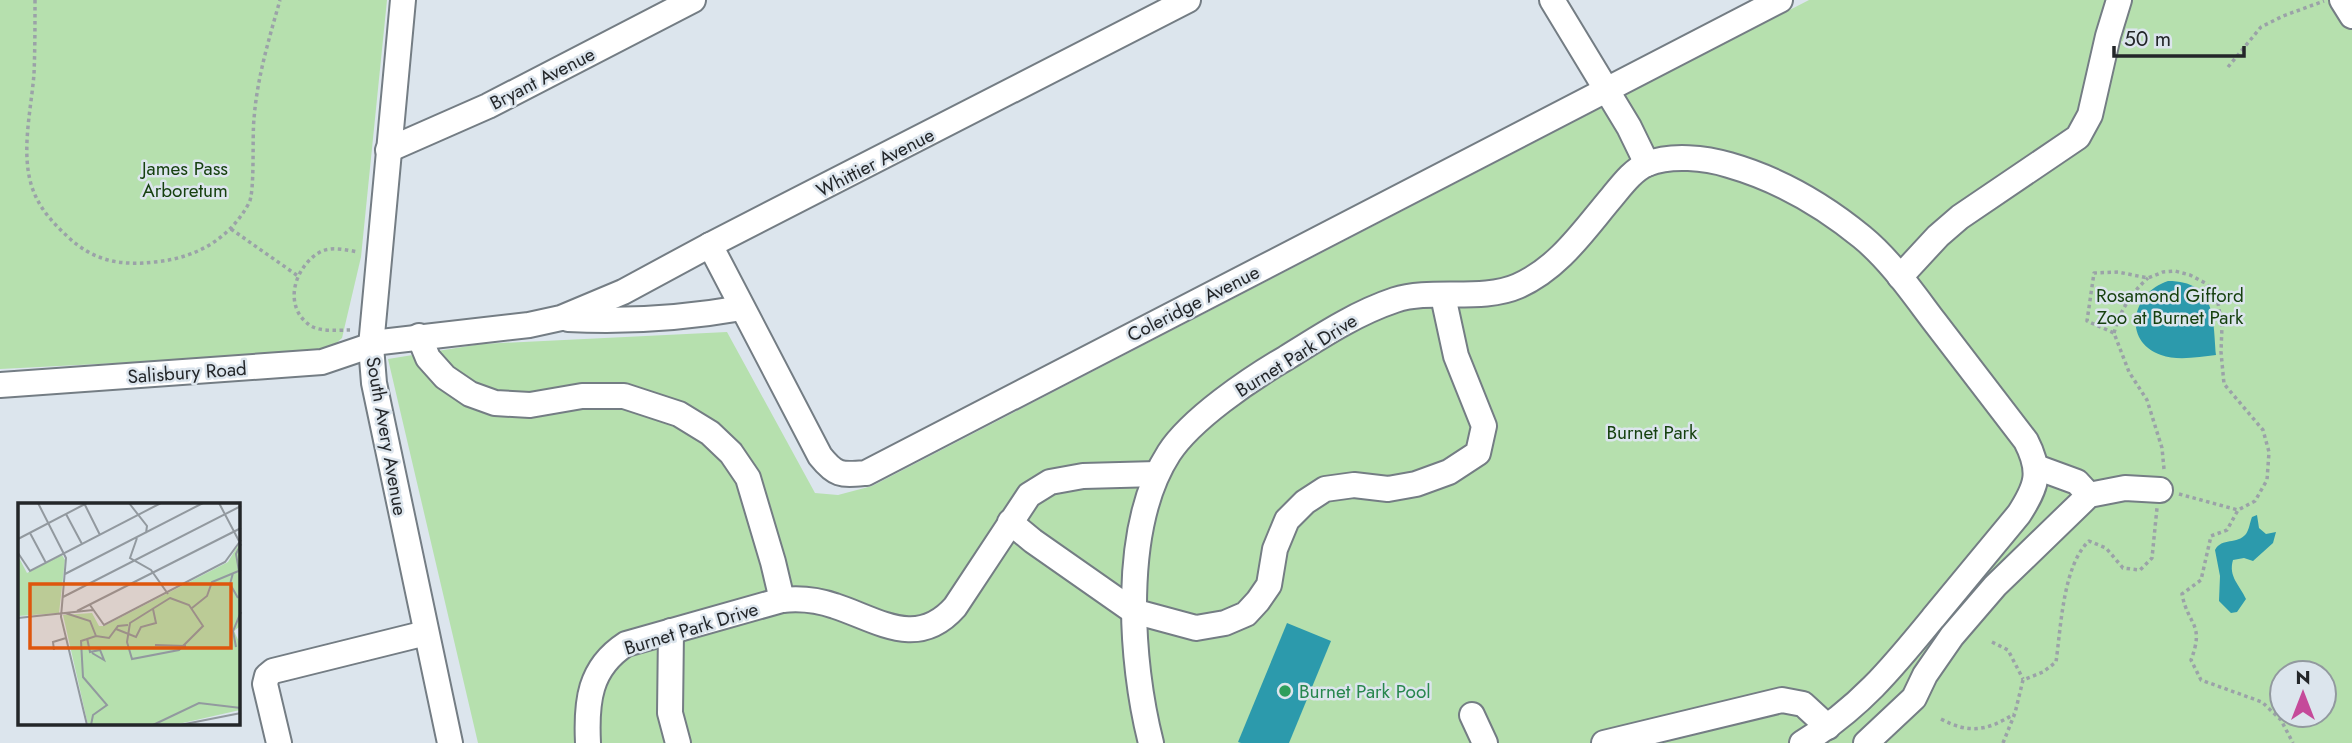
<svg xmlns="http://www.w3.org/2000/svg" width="2352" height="743" viewBox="0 0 2352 743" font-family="Jost,sans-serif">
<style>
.green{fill:#b6e0ae;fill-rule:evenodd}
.water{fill:#2c9aac}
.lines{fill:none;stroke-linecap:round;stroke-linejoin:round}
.minor-casing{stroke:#747d84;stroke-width:28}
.path{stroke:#9ba2a8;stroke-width:3.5;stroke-dasharray:3.5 3.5;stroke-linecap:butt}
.minor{stroke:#fff;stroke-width:24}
.leisure-dot{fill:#2e9e5b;stroke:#dce5ed;stroke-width:2.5}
.labels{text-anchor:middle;stroke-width:5;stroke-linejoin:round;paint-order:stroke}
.street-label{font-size:19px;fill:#232629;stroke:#dce5ed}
.park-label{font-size:19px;fill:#16410f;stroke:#dce5ed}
.leisure-label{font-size:19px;fill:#27864d;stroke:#dce5ed;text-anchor:start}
.inset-road{fill:none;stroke:#92999f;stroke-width:2}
.view{fill:#de560d;fill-opacity:0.15;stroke:#de560d;stroke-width:3.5}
.inset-edge{fill:none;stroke:#232629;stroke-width:3.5}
</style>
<rect width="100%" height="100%" fill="#dce5ed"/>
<g class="green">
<polygon points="0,0 387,0 361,257 342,338 331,348 314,353 0,369"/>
<path d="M1809,0H2352V743H478L388,359L481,344L727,332L815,493L838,495L872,486ZM2282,673H2324V715H2282Z"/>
</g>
<g class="water">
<path d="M2168,281C2216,281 2213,318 2216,355C2199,357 2177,361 2161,355C2122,341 2131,293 2168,281Z"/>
<path d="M2257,515L2259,528L2266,534L2276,532L2273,543L2253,561L2244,558L2233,560C2228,577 2240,585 2246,599L2237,612L2231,613L2219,601L2220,576L2215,550C2222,537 2237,545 2246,534C2249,530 2250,522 2252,517Z"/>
<polygon points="1287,623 1331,641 1289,743 1241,743 1238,742"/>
</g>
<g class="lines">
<g class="minor-casing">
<g id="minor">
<polyline points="403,0 371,346 374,383 450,743"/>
<polyline points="1552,0 1629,127 1647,164"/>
<polyline points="2342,0 2352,16"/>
<polyline points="388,150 488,106 693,0"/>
<path d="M710,245L820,456C836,476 841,475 866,473L1780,0"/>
<polyline points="1900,277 1938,236 1960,217 2078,137 2090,115 2108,36 2119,0"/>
<path d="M568,319C626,322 685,318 742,308"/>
<polyline points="419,336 428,358 445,377 470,394 495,403 530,405 582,396 624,396 679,414 710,433 731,453 748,478 773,562 782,600"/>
<polyline points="0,385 322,362 381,342 529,325 561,318 623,292 710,245 1188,0"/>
<polyline points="2036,467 2077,482 2089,495"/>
<polyline points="1010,522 1033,541 1133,611 1196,628 1225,623 1246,614 1258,601 1269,585 1275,549 1287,520 1305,502 1325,489 1354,485 1388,489 1416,484 1449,472 1478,453 1484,426 1456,356 1443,296"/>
<polyline points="671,631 670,713 678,743"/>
<polyline points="1472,715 1485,743"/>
<polyline points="279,743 265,684 267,676 273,671 426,633"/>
<path d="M588,743C586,702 589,668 626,644L782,600C800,598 818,600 835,606C878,620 917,650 955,607L1029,495L1050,482L1083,476L1157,474"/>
<path d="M1151,743C1130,661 1121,527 1169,453C1191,419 1250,379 1286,358C1321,336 1356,313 1395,300C1431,288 1482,302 1518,286C1559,268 1584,230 1612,197C1622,185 1633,170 1647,164C1671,154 1706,158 1729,165C1778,179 1823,205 1862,237C1890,260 1912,292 1934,321C1965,361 1995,401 2026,441C2042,472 2037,486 2019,514C1990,549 1962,583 1933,618C1893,667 1858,710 1802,743"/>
<polyline points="1604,743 1782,700 1803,704 1828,727"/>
<polyline points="1866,743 1914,698 1925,675 1952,636 1995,586 2089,495 2125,488 2160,490"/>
</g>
</g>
<g class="path">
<path d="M35,0C35,25 35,50 34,74C31,111 20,155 33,190C40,209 53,223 67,236C93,261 120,266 155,262C195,258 229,240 249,203C255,192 252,136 254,119C257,78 269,39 280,0"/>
<polyline points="2228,67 2261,27 2283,16 2324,1"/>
<polyline points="231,229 298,276"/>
<path d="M350,330C338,330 321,332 311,326C282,307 294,267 320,252C331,246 347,250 358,252"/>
<path d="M2114,333C2120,311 2131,293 2148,278"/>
<path d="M2164,469L2162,448L2147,400L2129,372L2114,333L2087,321L2094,273L2118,272L2148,278L2163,272L2175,271L2190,275L2207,284L2217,297L2222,326L2221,352L2224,384L2263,430L2269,452L2267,480L2255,501L2238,510L2227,530L2211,536L2201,580L2182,594C2188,626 2205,623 2191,660L2201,680L2262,702L2281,720L2293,743"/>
<polyline points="2179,494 2238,510"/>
<polyline points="1992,642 2008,650 2023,679"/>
<path d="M1941,719C1969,734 1987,731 2014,714"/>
<path d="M2003,743L2015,713L2023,680L2043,672L2056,662C2061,627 2063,565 2089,541L2106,548L2123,568L2140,570L2152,558L2157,508"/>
</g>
<use href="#minor" class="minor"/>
</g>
<circle class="leisure-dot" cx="1285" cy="691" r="7"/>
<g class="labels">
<g class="street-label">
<text transform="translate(542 78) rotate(-27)" y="7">Bryant Avenue</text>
<text transform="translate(875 162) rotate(-27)" y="7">Whittier Avenue</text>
<text transform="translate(1193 303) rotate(-27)" y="7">Coleridge Avenue</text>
<text transform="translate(1296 355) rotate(-32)" y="7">Burnet Park Drive</text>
<text transform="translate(187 372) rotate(-4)" y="7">Salisbury Road</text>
<text transform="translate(387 436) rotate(80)" y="7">South Avery Avenue</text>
<text transform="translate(691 628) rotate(-17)" y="7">Burnet Park Drive</text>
</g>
<g class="park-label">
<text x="185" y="175">James Pass<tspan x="185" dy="22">Arboretum</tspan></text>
<text x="2170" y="302">Rosamond Gifford<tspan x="2170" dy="22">Zoo at Burnet Park</tspan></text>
<text x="1652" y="439">Burnet Park</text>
</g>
<g class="leisure-label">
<text x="1299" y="698">Burnet Park Pool</text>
</g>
</g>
<g transform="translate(18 503)">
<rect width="222" height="222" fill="#dce5ed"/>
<path d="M222,39V123L216,128L222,141V207L156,222H70L45,112L74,110L81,123H86L210,59ZM44,52L47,57L41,110L0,113V53L9,70Z" fill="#b6e0ae"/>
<path class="inset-road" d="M20,0L48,55L43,114L69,222M66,0L82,32M111,0L129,23L128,30M201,0L221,38M48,11L64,41M12,30L28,60M119,35L112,55L133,67L150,91M0,36L69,0M0,50L12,68L143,0M221,68L218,51L223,41M215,70L212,81L220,95M47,71L185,0M45,94L223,3M152,95L171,102L185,123L161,147L114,156L109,139L112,120ZM72,102L86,122L207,59L223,37M174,105L189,93L194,79L223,67M59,108L223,25M47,110L72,118L78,133M0,115L75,107M98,126L118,134L123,124L138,120L135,106M69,135L72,149L82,147L86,157L74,150M137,142L168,143M218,144L215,128L223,109M36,147L35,139L48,135M73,222L75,212L89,202L65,174L63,138L78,133L91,135L100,123L110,122M135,222L181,200L223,205M162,222L223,210"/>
<path class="view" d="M12,81H213V145H12Z"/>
<rect width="222" height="222" class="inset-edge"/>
</g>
<g transform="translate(2303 694)"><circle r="33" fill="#dce5ed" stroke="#92999f" stroke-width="2"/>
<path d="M0-5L12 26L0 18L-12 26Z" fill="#c54a9a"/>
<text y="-10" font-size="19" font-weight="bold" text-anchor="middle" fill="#232629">N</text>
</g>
<path d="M2114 46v10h130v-10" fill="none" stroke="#232629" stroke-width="3.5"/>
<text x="2124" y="46" font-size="21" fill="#232629" stroke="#dce5ed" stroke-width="5" paint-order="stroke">50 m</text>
</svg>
